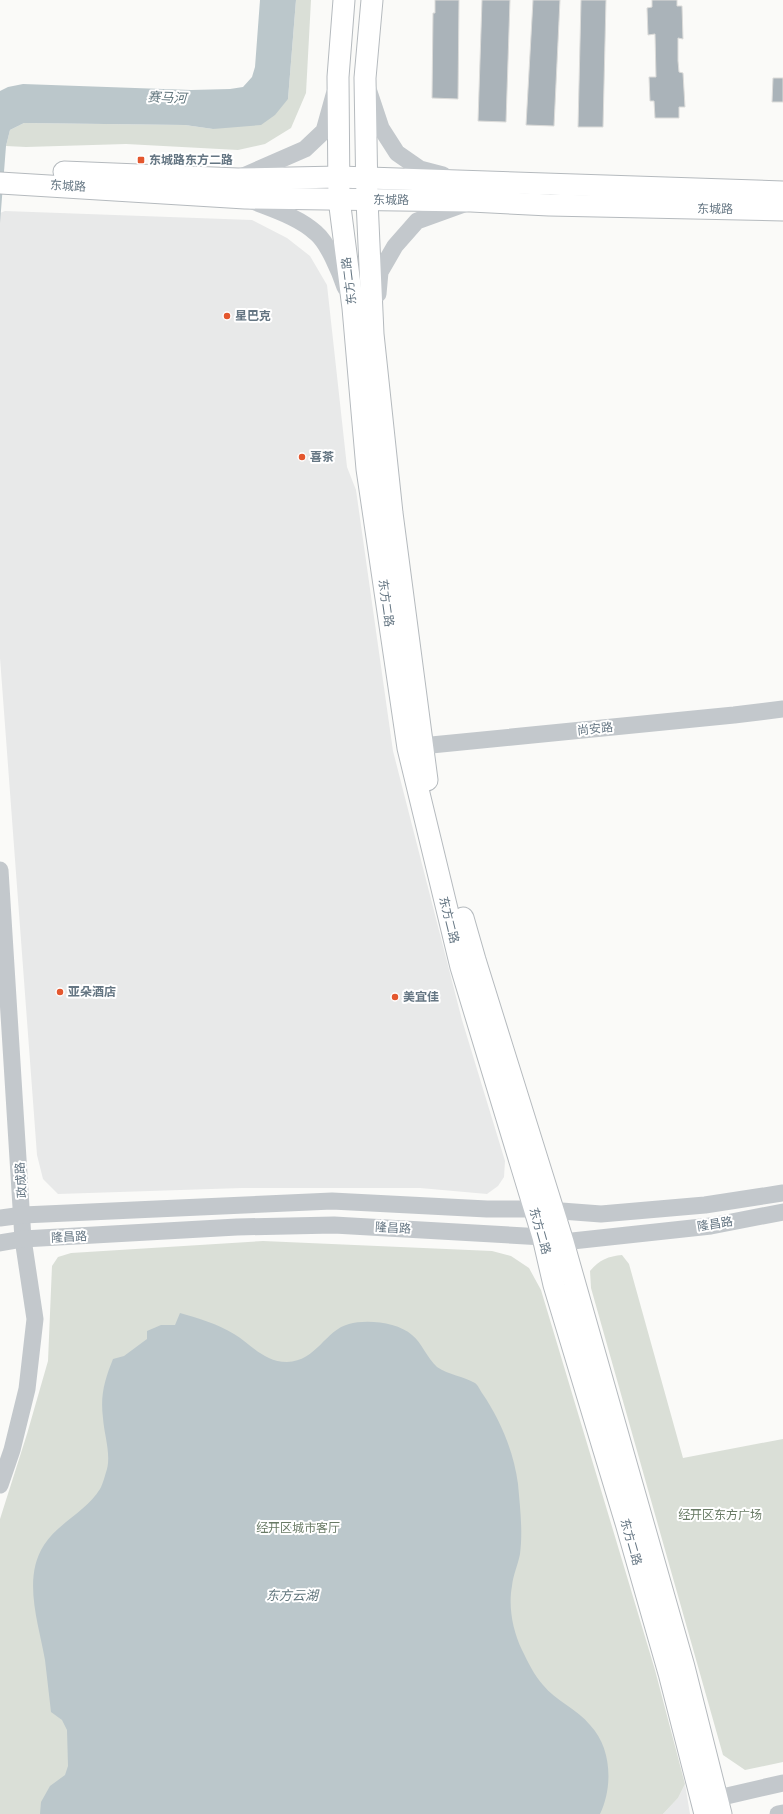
<svg xmlns="http://www.w3.org/2000/svg" width="783" height="1814" viewBox="0 0 783 1814" font-family="'Nunito Sans','Noto Sans SC',sans-serif">
<style>
.built{fill:#e8e9e9}
.green{fill:#dadfd7}
.water{fill:#bbc7cb}
.building{fill:#aab3b9;stroke:#dcdcda}
.lines{fill:none;stroke-linecap:round;stroke-linejoin:round}
.major-casing{stroke:#b5babe;stroke-width:23}
.minor{stroke:#c3c8cc;stroke-width:17}
.major{stroke:#fff;stroke-width:21}
.poi-dot{fill:#e4572e;stroke:#fff;stroke-width:1.5}
.labels{text-anchor:middle;stroke-width:4;stroke-linejoin:round;paint-order:stroke}
.poi-label{font-size:12px;font-weight:bold;fill:#657683;stroke:#fff;text-anchor:start}
.street-label{font-size:12px;fill:#657683;stroke:#fff}
.park-label{font-size:12px;fill:#687a64;stroke:#fff}
.water-label{font-size:13px;font-style:italic;fill:#60757c;stroke:#fff}
</style>
<rect width="100%" height="100%" fill="#fafaf8"/>
<g class="built">
<polygon points="5,211 252,220 287,238 310,256 327,285 347,467 356,490 393,751 462,1020 505,1161 504,1177 498,1186 487,1194 420,1188 242,1188 58,1194 43,1179 37,1155 0,658 0,213"/>
<polygon points="685,1784 690,1814 663,1814 678,1798"/>
</g>
<g class="green">
<polygon points="296,0 311,0 306,93 291,128 265,144 238,150 126,144 26,147 6,146 10,130 24,123 185,125 213,129 288,99"/>
<polygon points="263,1241 492,1251 511,1256 529,1268 541,1290 655,1670 685,1784 678,1798 663,1814 0,1814 0,1519 27,1434 48,1361 52,1266 58,1257 71,1253"/>
<path d="M622,1255L629,1264L683,1458L783,1439V1762L745,1770L723,1755L591,1288L590,1271C599,1260 609,1256 622,1255Z"/>
</g>
<g class="water">
<polygon points="260,0 296,0 288,99 275,115 261,125 213,129 185,125 24,123 10,130 6,146 0,223 0,91 8,87 23,84 191,90 230,89 243,87 252,77 255,67"/>
<path d="M180,1313C198,1318 218,1324 234,1334C252,1345 264,1362 287,1362C317,1361 325,1330 349,1324C366,1319 398,1322 412,1335C422,1343 427,1358 437,1367C449,1375 463,1376 475,1383C478,1385 480,1390 482,1393C500,1419 514,1452 518,1484C520,1507 523,1531 520,1554C518,1565 513,1575 512,1586C508,1607 513,1631 522,1650C528,1662 534,1675 543,1685C556,1701 577,1709 590,1725C612,1748 613,1787 600,1814H40L41,1802L50,1786L65,1775L68,1766L67,1730L62,1720L51,1712C49,1695 47,1677 45,1660C39,1624 22,1579 44,1545C58,1523 87,1511 100,1489C103,1484 105,1475 107,1469C111,1453 104,1434 103,1418C100,1395 105,1379 113,1359L124,1356L147,1339V1331L161,1325H175Z"/>
</g>
<g class="building">
<polygon points="435,0 459,0 458,99 432,98 433,13 435,13"/>
<polygon points="482,0 510,0 506,122 478,121"/>
<polygon points="533,0 560,0 554,126 526,125"/>
<polygon points="581,0 606,0 603,127 578,127"/>
<polygon points="652,0 677,0 677,6 682,6 683,39 678,38 678,61 679,72 683,73 685,107 679,107 679,118 655,118 654,101 650,101 649,77 656,77 655,34 648,35 647,8 652,7"/>
<polygon points="773,78 783,78 783,102 772,102"/>
</g>
<g class="lines">
<g class="major-casing">
<g id="major">
<polyline points="344,0 338,77 339,199 353,308 367,469 408,748 461,967 543,1237 554,1285 626,1523 669,1673 705,1814"/>
<polyline points="372,0 365,78 367,200 373,334 392,513 427,780"/>
<polyline points="64,172 238,179 339,177 783,192"/>
<polyline points="0,183 245,198 471,201 549,205 783,210"/>
<polyline points="463,918 475,960 563,1242 684,1667 721,1814"/>
</g>
</g>
<g class="minor">
<polyline points="369,92 381,128 397,153 420,169 443,175"/>
<polyline points="241,177 305,149 324,131 334,95"/>
<path d="M250,200C272,209 299,217 316,233C328,243 340,272 345,287"/>
<polyline points="378,294 380,272 395,246 417,221 464,204"/>
<polyline points="411,747 734,715 783,709"/>
<polyline points="0,870 23,1239 35,1319 27,1389 12,1450 0,1485"/>
<polyline points="0,1218 23,1215 332,1201 487,1209 535,1209 601,1214 705,1205 783,1193"/>
<polyline points="0,1243 23,1239 237,1227 334,1225 543,1237 563,1242 711,1226 783,1212"/>
<polyline points="718,1798 783,1783"/>
<polyline points="778,1814 783,1813"/>
</g>
<use href="#major" class="major"/>
</g>
<g class="poi-dot">
<rect x="137" y="156" width="8" height="8" rx="2"/>
<circle cx="227" cy="316" r="4"/>
<circle cx="302" cy="457" r="4"/>
<circle cx="60" cy="992" r="4"/>
<circle cx="395" cy="997" r="4"/>
</g>
<g class="labels">
<g class="poi-label">
<text x="149" y="164">东城路东方二路</text>
<text x="235" y="320">星巴克</text>
<text x="310" y="461">喜茶</text>
<text x="68" y="996">亚朵酒店</text>
<text x="403" y="1001">美宜佳</text>
</g>
<g class="street-label">
<text transform="translate(68 186) rotate(3)" y="4">东城路</text>
<text transform="translate(391 200) rotate(1)" y="4">东城路</text>
<text transform="translate(715 209) rotate(1)" y="4">东城路</text>
<text transform="translate(349 281) rotate(-97)" y="4">东方二路</text>
<text transform="translate(386 603) rotate(82)" y="4">东方二路</text>
<text transform="translate(595 729) rotate(-6)" y="4">尚安路</text>
<text transform="translate(449 920) rotate(76)" y="4">东方二路</text>
<text transform="translate(21 1180) rotate(-94)" y="4">政成路</text>
<text transform="translate(715 1224) rotate(-9)" y="4">隆昌路</text>
<text transform="translate(393 1228) rotate(3)" y="4">隆昌路</text>
<text transform="translate(540 1231) rotate(74)" y="4">东方二路</text>
<text transform="translate(69 1237) rotate(-3)" y="4">隆昌路</text>
<text transform="translate(631 1542) rotate(74)" y="4">东方二路</text>
</g>
<g class="park-label">
<text x="720" y="1519">经开区东方广场</text>
<text x="298" y="1532">经开区城市客厅</text>
</g>
<g class="water-label">
<text transform="translate(167 97) rotate(2)" y="5">赛马河</text>
<text x="292" y="1600">东方云湖</text>
</g>
</g>
</svg>
